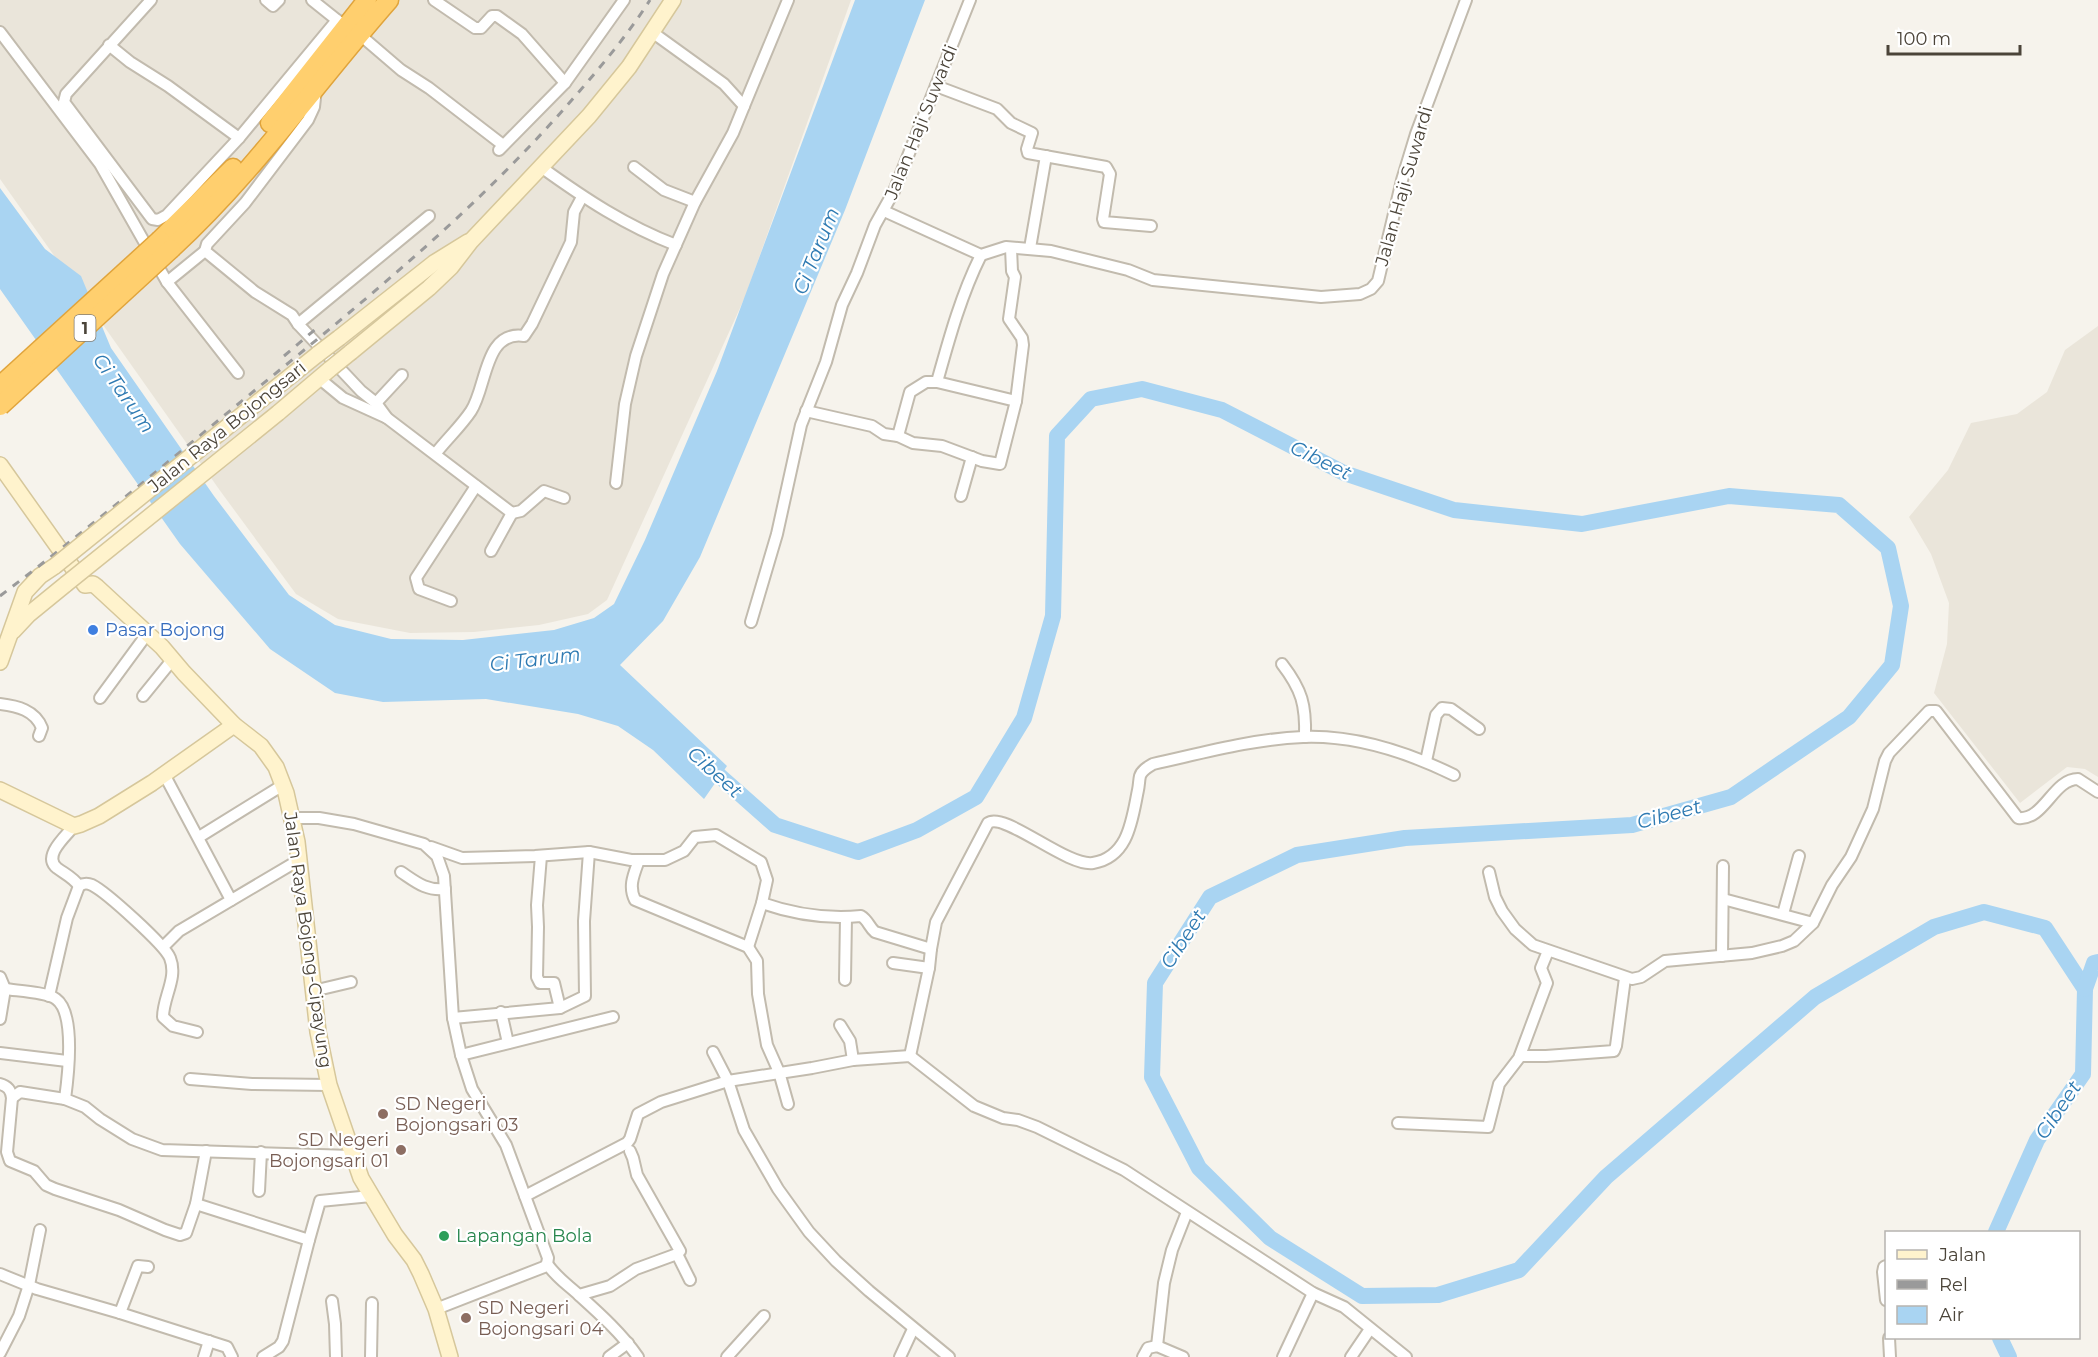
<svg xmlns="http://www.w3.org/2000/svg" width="2098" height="1357" viewBox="0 0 2098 1357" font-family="Montserrat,sans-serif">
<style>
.residential{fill:#eae5da}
.water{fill:#a9d4f2}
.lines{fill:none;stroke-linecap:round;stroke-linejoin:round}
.river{stroke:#a9d4f2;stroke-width:16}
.street-casing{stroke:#c2bbae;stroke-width:14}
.secondary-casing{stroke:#d6c79b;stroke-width:18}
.highway-casing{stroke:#e0a43c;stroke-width:21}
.street{stroke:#fff;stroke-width:10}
.secondary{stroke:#fff3cd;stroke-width:15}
.highway{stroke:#ffcf6e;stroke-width:18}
.rail{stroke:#9a9a9a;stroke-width:3;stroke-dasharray:8 8;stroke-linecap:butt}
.secondary-bridge-casing{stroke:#d6c79b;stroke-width:18;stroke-linecap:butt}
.highway-bridge-casing{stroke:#e0a43c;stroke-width:21;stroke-linecap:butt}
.secondary-bridge{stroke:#fff3cd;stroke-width:15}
.highway-bridge{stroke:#ffcf6e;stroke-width:18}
.shop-dot{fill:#3f7fe0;stroke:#fff;stroke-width:2}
.education-dot{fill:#8d6e63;stroke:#fff;stroke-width:2}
.leisure-dot{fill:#2e9e5b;stroke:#fff;stroke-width:2}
.labels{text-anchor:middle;stroke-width:4.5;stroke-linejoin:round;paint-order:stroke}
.shield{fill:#fff;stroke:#817c74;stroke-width:1.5}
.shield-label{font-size:16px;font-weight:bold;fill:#4b4439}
.street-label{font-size:18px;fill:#4b4439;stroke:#fff}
.shop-label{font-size:18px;fill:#366cbe;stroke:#fff;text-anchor:start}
.education-label{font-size:18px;fill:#785e54;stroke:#fff;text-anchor:start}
.leisure-label{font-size:18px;fill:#27864d;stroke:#fff;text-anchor:start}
.water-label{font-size:20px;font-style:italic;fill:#2e7ab2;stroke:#fff}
</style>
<rect width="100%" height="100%" fill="#f6f3ec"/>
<g class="residential">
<polygon points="0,0 851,0 745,297 607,600 588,614 539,625 474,632 410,633 338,619 296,594 221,492 0,179"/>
<polygon points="2098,326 2098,777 2085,769 2067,767 2020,803 1934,693 1947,644 1949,603 1931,554 1909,517 1948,470 1971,423 2017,414 2047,392 2065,350"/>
</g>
<polygon class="water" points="855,0 925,0 845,210 700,557 663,621 620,665 727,766 704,799 653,750 618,726 578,714 486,699 383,702 335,693 270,649 180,544 0,289 0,188 45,249 81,276 111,348 214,496 289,595 335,625 391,639 463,640 554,630 594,618 614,604 645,540 717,371"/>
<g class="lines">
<g class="river">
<polyline points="705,763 775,825 858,852 917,830 976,797 1024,718 1053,616 1057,436 1091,399 1142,389 1222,410 1344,473 1454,510 1582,524 1729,496 1839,505 1888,548 1901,606 1892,665 1849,717 1731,797 1632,825 1405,838 1297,855 1210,897 1155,983 1152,1077 1199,1168 1270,1238 1362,1296 1438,1295 1519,1270 1606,1177 1815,997 1934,927 1984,912 2045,928 2085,989 2083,1074 2037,1140 1996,1232"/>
<polyline points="2085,989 2094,963 2098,962"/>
<polyline points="2000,1338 2009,1357"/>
</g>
<g class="street-casing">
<g id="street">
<polyline points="151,0 66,94 64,102 152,219 158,220 167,215 239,138 337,20"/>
<polyline points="266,0 273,6 279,0"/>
<polyline points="312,0 342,24"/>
<polyline points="434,0 475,28 481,28 492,16 497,16 522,34 565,83"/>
<polyline points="0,32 100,164 167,282 238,373"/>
<polyline points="359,34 401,70 429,88 503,145"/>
<polyline points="109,45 130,62 168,86 239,138"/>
<polyline points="936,86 997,109 1011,123 1032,133 1027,149 1028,153 1106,167 1110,174 1103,219 1104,222 1151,226"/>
<polyline points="316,89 314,107 308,120 245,203 207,244 205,251 255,292 292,315 298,324 361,391 376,403 387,418 512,513 521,511 544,491 564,498"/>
<polyline points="744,106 788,0"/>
<polyline points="499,150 565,83 624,0"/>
<path d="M541,167C584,198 626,226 676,245"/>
<polyline points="634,167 664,190 695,202"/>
<polyline points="884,211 981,255 1006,247 1051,251 1128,270 1153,280 1321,297 1360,294 1371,289 1378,281 1402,180 1416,134 1466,0"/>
<polyline points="1030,248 1046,156"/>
<polyline points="167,282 205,251"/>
<polyline points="298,324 429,216"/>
<polyline points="320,379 343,398 387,418"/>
<path d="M937,382C949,339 961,295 981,255"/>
<polyline points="376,403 402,375"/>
<polyline points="806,411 872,426 884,434 898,436 913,443 942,446 982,461 1000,464 1016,401 1023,345 1022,338 1009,319 1015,277 1012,271 1011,248"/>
<polyline points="898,436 910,392 926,382 937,382 1016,401"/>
<path d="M436,453C447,439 461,426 471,411C487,387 484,330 524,336L532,324L571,242L574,212L582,197"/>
<polyline points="616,483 625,404 636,356 663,274 695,202 733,133 744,106 724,84 652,32"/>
<polyline points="961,496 972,457"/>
<polyline points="491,551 512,513"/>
<polyline points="451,601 419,589 416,578 476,486"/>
<polyline points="751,622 777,534 801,425 826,362 842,305 857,273 875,225 894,191 970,0"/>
<path d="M1282,664C1302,690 1306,705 1305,737"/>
<polyline points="143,696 173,659"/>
<polyline points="100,698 147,634"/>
<path d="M0,704C17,706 35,710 42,728L39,736"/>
<polyline points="1426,761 1436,715 1442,708 1451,709 1479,729"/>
<polyline points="164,774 231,900"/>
<polyline points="292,818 319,818 354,824 424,844 437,856 444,876 453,1018 461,1055 472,1089 506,1145 548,1258 547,1264 544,1267 436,1309"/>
<path d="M74,826C66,836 42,856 57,868C65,874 74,878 79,886"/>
<polyline points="199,837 283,785"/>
<path d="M431,847L462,858L535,856L589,852L631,860H665L684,851L695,837L716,835L761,862L767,880L762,903C793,914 828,919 861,916C868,920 869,927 875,932L931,949"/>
<polyline points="541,856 537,905 538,927 537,977 540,983 554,983 560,1008"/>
<path d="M639,860C634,874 628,886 635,900L748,947L757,961L758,994L767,1045L779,1072L788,1104"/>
<path d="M401,872C416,882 426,891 445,889"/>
<path d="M1489,872L1495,897L1502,911L1515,929L1533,945L1632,979L1641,977L1665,961L1752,953L1782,946L1794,941L1813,923L1832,885L1851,857L1873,809L1885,761L1889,753L1929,711H1936L2018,818C2044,821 2053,779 2078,779L2098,792"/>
<path d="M79,886C84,883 87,883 92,885C106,892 165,945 170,958C178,978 163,997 163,1017L173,1026L197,1032"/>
<polyline points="1723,899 1813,923"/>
<polyline points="1783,914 1799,856"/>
<polyline points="163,947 179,931 299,860"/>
<polyline points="748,947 762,903"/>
<polyline points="1722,956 1723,866"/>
<polyline points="893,963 929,968"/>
<polyline points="0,977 5,989 0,1019"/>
<polyline points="845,980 846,917"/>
<path d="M5,989C18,991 46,992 56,999C76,1013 68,1077 65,1099L85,1107L100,1119L132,1139L162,1150L352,1156"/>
<polyline points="313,991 351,982"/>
<polyline points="49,996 67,918 79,886"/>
<polyline points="501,1012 508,1043"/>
<polyline points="453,1018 560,1008 585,996 584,921 589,852"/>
<polyline points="840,1025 850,1041 853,1060"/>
<polyline points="713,1052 728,1081 744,1130 778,1189 809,1232 836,1261 869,1291 949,1357"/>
<polyline points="0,1053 67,1061"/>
<polyline points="461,1055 613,1017"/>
<path d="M910,1056L929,968L931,949L936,922L988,823C1004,811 1067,867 1093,863C1129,857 1132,819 1138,790C1139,786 1139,780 1140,776C1142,770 1148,767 1153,764C1203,753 1253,739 1303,737C1355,735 1409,753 1454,775"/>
<polyline points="1520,1056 1546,1056 1614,1051 1616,1046 1625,978"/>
<polyline points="190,1079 252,1084 329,1085"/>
<path d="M0,1084C8,1086 11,1090 12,1098L7,1152L10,1161L34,1171L46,1185L55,1189L119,1210L165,1230L180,1235L186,1233L196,1204L206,1151"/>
<polyline points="12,1098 20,1092 65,1099"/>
<polyline points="1398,1123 1488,1127 1499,1084 1519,1058 1547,983 1541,968 1548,951"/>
<polyline points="259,1191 261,1152"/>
<polyline points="525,1196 627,1143 630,1139 638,1114 661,1102 728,1081 812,1068 853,1060 910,1056 974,1106 1003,1118 1018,1120 1037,1127 1124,1170 1313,1293 1344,1307 1406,1357"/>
<polyline points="196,1204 309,1240 320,1201 371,1196"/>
<polyline points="677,1254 690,1280"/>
<path d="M547,1264C558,1279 567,1284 580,1296C601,1315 622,1334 638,1357"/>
<polyline points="1886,1266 1884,1267 1883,1272 1886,1300"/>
<polyline points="0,1274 37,1289 120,1313 227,1347 232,1357"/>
<polyline points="579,1295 610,1286 636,1269 677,1254 680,1251 637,1175 633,1158 630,1151"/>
<polyline points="332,1301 335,1324 336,1357"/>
<polyline points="120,1313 138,1266 148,1267"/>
<polyline points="1889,1338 1890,1357"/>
<polyline points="1157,1346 1164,1283 1172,1250 1187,1212"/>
<polyline points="0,1353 19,1316 29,1285 40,1230"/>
<polyline points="204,1357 209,1341"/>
<polyline points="263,1357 279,1347 283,1341 309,1240"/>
<polyline points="371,1357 372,1303"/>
<polyline points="609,1357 628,1343"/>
<polyline points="727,1357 764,1316"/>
<polyline points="900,1357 913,1329"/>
<polyline points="1143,1357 1148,1348 1157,1346 1183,1357"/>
<polyline points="1283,1357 1313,1293"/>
<polyline points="1351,1357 1370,1329"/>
</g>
</g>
<g class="secondary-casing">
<g id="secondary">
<polyline points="339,338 434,263 468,242"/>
<polyline points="351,352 429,288 451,267 471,241 589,116 629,67 673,0"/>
<polyline points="263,398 318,354"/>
<polyline points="278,413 330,369"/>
<polyline points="0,465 85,585 93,584 97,587 162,647 184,673 234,725 261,746 276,767 286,793 297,842 318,1032 329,1085 361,1178 395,1235 414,1260 421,1274 436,1309 450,1357"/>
<polyline points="13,631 28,615 66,584"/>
<polyline points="0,662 25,592 40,576 55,566"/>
<polyline points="0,790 68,823 74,826 81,824 99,816 152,783 234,725"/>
</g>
</g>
<g class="highway-casing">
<g id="highway">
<polyline points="270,123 367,0"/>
<polyline points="160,240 233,168"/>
<path d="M171,249C252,175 316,83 389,0"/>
</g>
</g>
<use href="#street" class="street"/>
<use href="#secondary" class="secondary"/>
<use href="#highway" class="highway"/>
<g class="rail">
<polyline points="284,356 318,327"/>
<path d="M0,596C87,530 170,460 254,391C362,303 470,215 563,110C593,76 625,39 650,0"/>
</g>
<g class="secondary-bridge-casing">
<g id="secondary-bridge">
<polyline points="318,354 339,338"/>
<polyline points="330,369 351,352"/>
<polyline points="55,566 263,398"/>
<polyline points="66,584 278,413"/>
</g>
</g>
<g class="highway-bridge-casing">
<g id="highway-bridge">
<polyline points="0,386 160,240"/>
<polyline points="0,406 171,249"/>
</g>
</g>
<use href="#secondary-bridge" class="secondary-bridge"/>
<use href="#highway-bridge" class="highway-bridge"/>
</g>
<circle class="shop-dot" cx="93" cy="630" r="6"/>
<g class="education-dot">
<circle cx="383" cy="1114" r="6"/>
<circle cx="401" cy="1150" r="6"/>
<circle cx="466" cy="1318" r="6"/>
</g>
<circle class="leisure-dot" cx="444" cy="1236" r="6"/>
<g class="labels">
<rect class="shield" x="74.5" y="315" width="21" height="26" rx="4.5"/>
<g class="shield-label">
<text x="85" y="334">1</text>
</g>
<g class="street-label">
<text transform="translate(921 122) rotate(-68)" y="6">Jalan Haji Suwardi</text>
<text transform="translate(1404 186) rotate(-74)" y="6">Jalan Haji Suwardi</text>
<text transform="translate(227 427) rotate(-39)" y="6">Jalan Raya Bojongsari</text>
<text transform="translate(308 940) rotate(82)" y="6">Jalan Raya Bojong-Cipayung</text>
</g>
<g class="shop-label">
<text x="105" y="636">Pasar Bojong</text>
</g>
<g class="education-label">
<text x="395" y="1110">SD Negeri<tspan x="395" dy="21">Bojongsari 03</tspan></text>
<text x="389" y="1146" text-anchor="end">SD Negeri<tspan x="389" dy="21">Bojongsari 01</tspan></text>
<text x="478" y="1314">SD Negeri<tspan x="478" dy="21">Bojongsari 04</tspan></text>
</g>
<g class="leisure-label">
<text x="456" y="1242">Lapangan Bola</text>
</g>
<g class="water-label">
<text transform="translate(816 251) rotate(-68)" y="7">Ci Tarum</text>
<text transform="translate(124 393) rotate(55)" y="7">Ci Tarum</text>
<text transform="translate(1321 460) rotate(26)" y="7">Cibeet</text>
<text transform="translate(535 659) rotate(-7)" y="7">Ci Tarum</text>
<text transform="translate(715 772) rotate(42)" y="7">Cibeet</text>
<text transform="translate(1669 814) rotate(-15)" y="7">Cibeet</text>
<text transform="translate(1183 939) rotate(-57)" y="7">Cibeet</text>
<text transform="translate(2058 1110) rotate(-56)" y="7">Cibeet</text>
</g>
</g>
<rect x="1885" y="1231" width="195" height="108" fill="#ffffff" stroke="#b7b4b0" stroke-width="1.5"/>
<rect x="1897" y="1250" width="30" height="9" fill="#fff3cd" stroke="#b7b4b0" stroke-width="1.5"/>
<text x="1939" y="1261" font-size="18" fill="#4b4439">Jalan</text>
<rect x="1897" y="1280" width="30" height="9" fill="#9a9a9a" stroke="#b7b4b0" stroke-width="1.5"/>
<text x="1939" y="1291" font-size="18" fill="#4b4439">Rel</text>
<rect x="1897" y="1306" width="30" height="18" fill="#a9d4f2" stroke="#b7b4b0" stroke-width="1.5"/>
<text x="1939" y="1321" font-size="18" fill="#4b4439">Air</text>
<path d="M1888 45v9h132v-9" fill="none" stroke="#4b4439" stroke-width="3"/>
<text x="1897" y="45" font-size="18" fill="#4b4439" stroke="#ffffff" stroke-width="4.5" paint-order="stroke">100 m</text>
</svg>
